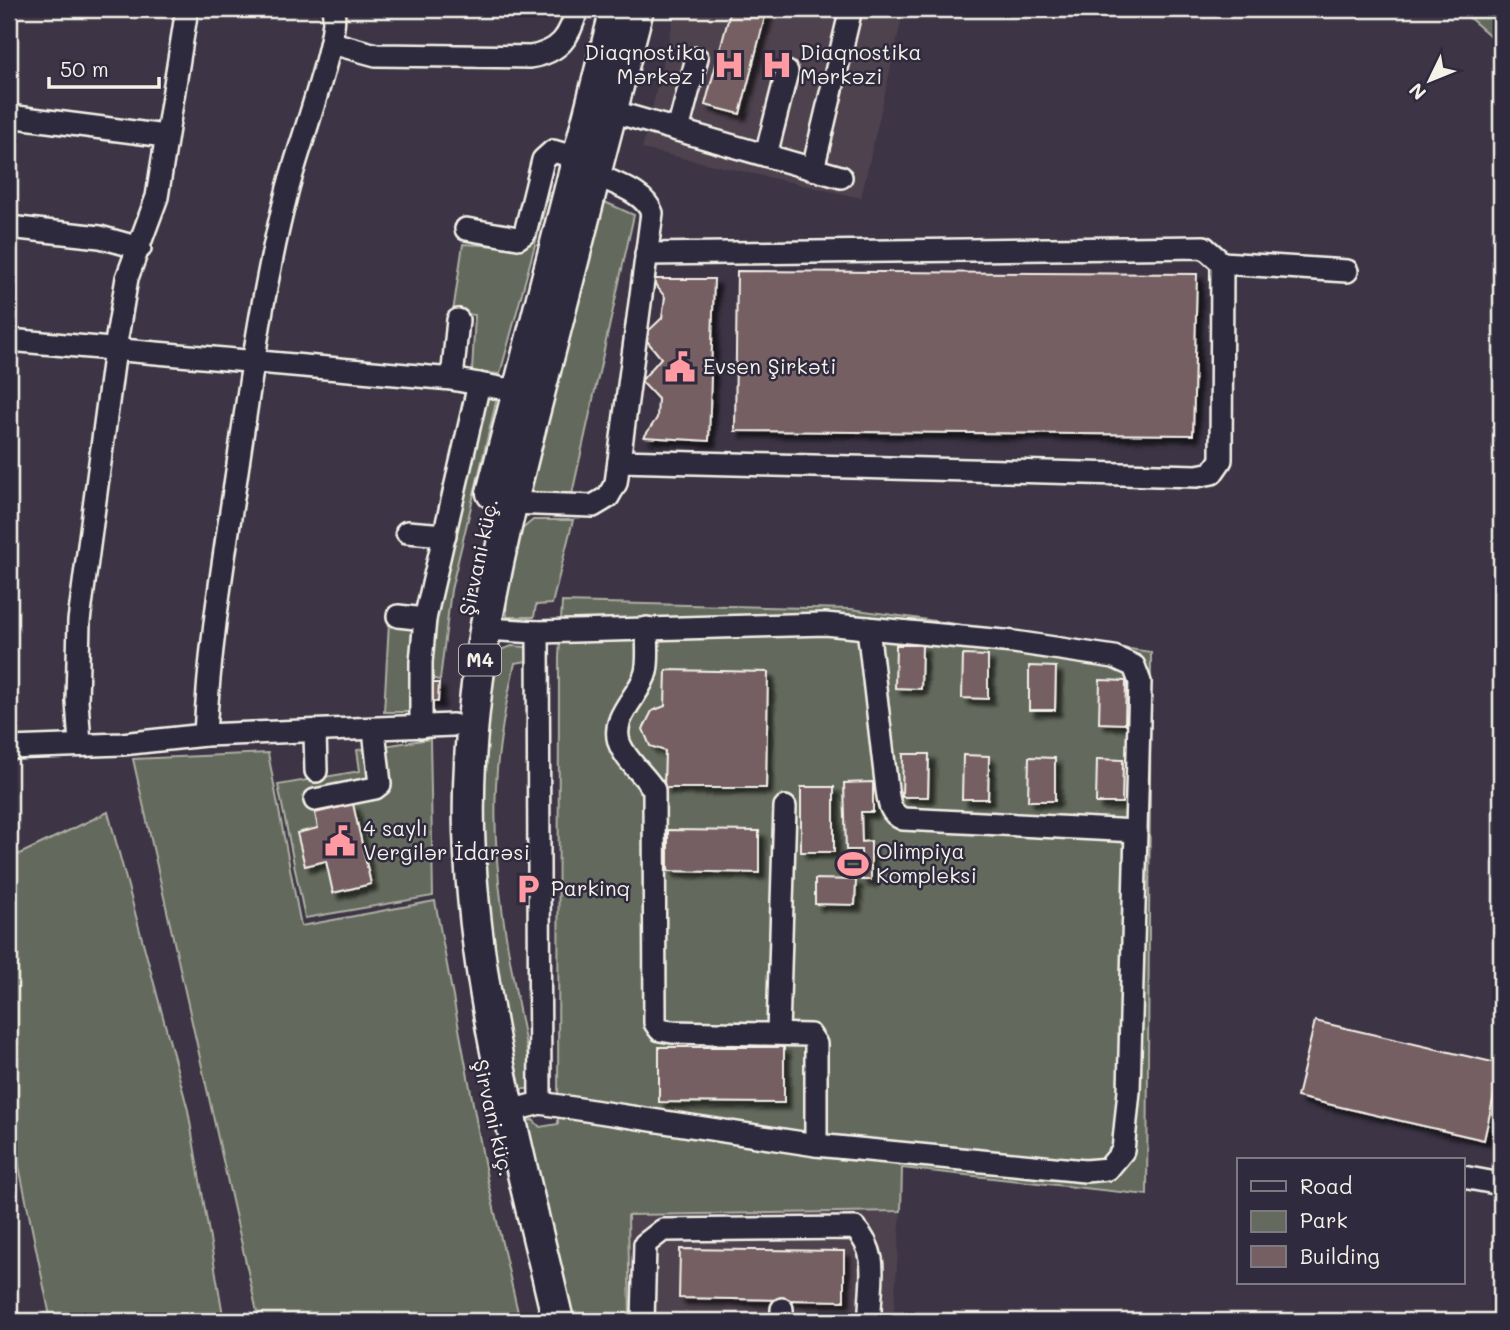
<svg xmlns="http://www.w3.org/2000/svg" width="1510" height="1330" viewBox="0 0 1510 1330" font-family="Mali,sans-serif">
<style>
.built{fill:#4e424e}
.green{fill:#646a5d;stroke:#acaea2;stroke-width:2}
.building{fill:#755f63;stroke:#f4f1e8;stroke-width:2;filter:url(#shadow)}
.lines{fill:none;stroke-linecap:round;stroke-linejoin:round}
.minor-casing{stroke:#f4f1e8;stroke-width:26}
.highway-casing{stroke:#f4f1e8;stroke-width:35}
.minor{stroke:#2f2a3d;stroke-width:21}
.highway{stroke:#2f2a3d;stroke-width:30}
.labels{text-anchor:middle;stroke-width:5;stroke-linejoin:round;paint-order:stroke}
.shield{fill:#2f2a3d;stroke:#b9b5b5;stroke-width:2}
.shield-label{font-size:19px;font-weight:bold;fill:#f4f1e8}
.poi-label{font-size:21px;fill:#f4f1e8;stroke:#2f2a3d;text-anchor:start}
.street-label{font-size:21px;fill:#f4f1e8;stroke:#2f2a3d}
</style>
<defs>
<filter id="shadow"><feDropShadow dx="6" dy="6" stdDeviation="2" flood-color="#0009"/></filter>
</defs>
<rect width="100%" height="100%" fill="#3d3545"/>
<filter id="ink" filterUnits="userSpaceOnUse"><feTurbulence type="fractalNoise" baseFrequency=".0143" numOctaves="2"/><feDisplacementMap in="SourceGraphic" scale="14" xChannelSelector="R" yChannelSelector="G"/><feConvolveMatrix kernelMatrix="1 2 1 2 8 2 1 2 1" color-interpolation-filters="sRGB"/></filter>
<g filter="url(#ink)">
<g class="built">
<polygon points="676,9 904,9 861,198 642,149"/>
<polygon points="901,1211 893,1321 630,1321 627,1215"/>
</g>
<g class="green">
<polygon points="1459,9 1501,9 1501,45"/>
<polygon points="539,190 549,193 500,374 472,372 475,315 453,312 463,244 516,247"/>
<polygon points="598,199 634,215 572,494 528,495"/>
<polygon points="483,395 497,398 451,590 440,680 424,677 429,626"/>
<polygon points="533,520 573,520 552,604 536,605 534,617 507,617 506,603 521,530"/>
<polygon points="562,602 851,609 1151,652 1147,1195 902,1168 901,1211 628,1215 630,1321 571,1321 524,1121 533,1120 540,1127 558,1124 559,658"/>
<polygon points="389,622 419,624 414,712 384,712"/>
<path d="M512,646L526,647L528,661L515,663C506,702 498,744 496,785C491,884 514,981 532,1077L530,1089H520C497,979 475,869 482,756C484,721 494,685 500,650Z"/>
<polygon points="430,739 433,896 305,918 278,785 360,771 357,750"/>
<polygon points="268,753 301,926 435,901 487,1178 520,1321 259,1321 133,759"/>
<polygon points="108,812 188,1110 224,1321 51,1321 19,1166 9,1038 9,859"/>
</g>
<g class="building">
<polygon points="731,9 767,9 740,114 705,105"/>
<polygon points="737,271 1197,274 1193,435 735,431"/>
<polygon points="651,279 714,279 709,441 644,437 657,418 658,399 641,381 661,358 643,336 662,318 665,297"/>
<polygon points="896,645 922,645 921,689 895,688"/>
<polygon points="963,655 988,656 988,699 962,698"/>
<polygon points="1029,666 1056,667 1055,710 1029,710"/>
<polygon points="666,670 768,672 766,788 664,788 665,751 650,746 643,729 652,711 665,706"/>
<polygon points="1100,680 1126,681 1125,724 1099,723"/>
<polygon points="430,683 439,683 438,702 428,701"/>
<polygon points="903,754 929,754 928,797 902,797"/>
<polygon points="963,755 989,756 988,799 962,799"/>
<polygon points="1029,757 1055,758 1055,801 1028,801"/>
<polygon points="1097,759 1123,760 1122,803 1096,803"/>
<polygon points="873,782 873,812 861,812 862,842 871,841 871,880 862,880 861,850 846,850 844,783"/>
<rect x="801" y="787" width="33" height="65"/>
<polygon points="353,804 371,884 333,893 326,861 305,866 297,833 318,828 315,813"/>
<polygon points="668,830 759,831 759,873 668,871"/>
<polygon points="815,879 856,880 855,905 815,904"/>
<polygon points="1315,1021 1501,1064 1484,1140 1297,1097"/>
<polygon points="659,1047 784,1047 784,1103 659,1102"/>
<polygon points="680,1249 844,1251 844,1301 679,1298"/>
</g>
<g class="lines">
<g class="minor-casing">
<g id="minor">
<path d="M332,43L376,55L530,57C560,52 570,37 577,9"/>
<polyline points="611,111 841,177"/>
<polyline points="9,116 165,136"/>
<polyline points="678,130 697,58"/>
<polyline points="766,155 787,72"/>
<polyline points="813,169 851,9"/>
<polyline points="9,227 100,237 140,248"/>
<polyline points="466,229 518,238 525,233 543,160 553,151 577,158"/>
<polyline points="646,254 1204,247 1222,263 1347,271"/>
<polyline points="9,340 452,379 516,391"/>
<polyline points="452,379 458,320"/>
<polyline points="619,461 1197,476 1212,473 1221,460 1222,263"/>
<path d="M510,503L593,506L608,497L616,483L652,213C645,192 614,184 595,174"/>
<polyline points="407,532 445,535"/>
<polyline points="398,616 425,619"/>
<path d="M647,628C647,642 649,659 646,672C640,696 611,715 619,742C625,760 644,774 654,790L655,1023L660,1030L672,1032L810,1035L816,1044V1145"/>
<path d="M868,628L887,790C889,803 890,814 903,819L1136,831"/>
<polyline points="484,629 538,632 540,1103 510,1111"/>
<polyline points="538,632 825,624 1014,642 1114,657 1134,666 1140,682 1129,1091 1123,1151 1108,1169 1085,1171 816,1145 540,1103"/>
<polyline points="421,727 421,662 425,619 479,384"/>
<polyline points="315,732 316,771"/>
<path d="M205,735C209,649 223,564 236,478C250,382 263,286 287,192C295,157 341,34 333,9"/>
<polyline points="80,744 77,701 79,621 115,349 127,278 157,197 187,9"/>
<polyline points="9,748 122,744 205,735 453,725"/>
<polyline points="315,800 375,788 380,784 374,730"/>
<polyline points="778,1032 785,807"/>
<polyline points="1463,1177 1501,1184"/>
<polyline points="782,1309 782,1321"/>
<path d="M643,1321L645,1244L663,1230L855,1228C879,1254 871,1277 870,1311"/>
</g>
</g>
<g class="highway-casing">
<g id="highway">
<polyline points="492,493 616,9"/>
<path d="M558,1321C521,1160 474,998 469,831C465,681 502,538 539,394C572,266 604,137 638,9"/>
</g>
</g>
<use href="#minor" class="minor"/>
<use href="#highway" class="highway"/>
</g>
</g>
<defs>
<g id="hospital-bare" transform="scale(2.415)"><path d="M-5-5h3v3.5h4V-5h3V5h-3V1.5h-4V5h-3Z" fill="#ff9aa2" stroke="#2f2a3d" stroke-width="2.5" paint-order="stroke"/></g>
<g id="civic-bare" transform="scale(2.415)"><path d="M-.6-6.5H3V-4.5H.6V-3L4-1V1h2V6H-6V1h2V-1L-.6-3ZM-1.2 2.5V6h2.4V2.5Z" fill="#ff9aa2" stroke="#2f2a3d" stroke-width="2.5" paint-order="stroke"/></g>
<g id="stadium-bare" transform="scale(2.415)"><path d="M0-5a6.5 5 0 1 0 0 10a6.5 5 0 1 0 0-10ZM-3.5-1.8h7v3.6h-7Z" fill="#ff9aa2" stroke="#2f2a3d" stroke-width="2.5" paint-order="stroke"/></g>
<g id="parking-bare" transform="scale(2.415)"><path d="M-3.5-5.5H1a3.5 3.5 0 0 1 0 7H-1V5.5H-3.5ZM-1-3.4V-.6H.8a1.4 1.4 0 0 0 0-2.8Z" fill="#ff9aa2" stroke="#2f2a3d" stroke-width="2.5" paint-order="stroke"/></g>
</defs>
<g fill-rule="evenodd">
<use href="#hospital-bare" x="729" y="65"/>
<use href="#hospital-bare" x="777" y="65"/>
<use href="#civic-bare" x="680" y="367"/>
<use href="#civic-bare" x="340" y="841"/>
<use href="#stadium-bare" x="853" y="864"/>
<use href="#parking-bare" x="528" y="889"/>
</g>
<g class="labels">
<rect class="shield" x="459" y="644.5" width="42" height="31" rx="5"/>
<g class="shield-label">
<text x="480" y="667">M4</text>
</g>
<g class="poi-label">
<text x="706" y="60" text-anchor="end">Diaqnostika<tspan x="706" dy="24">Mərkəz i</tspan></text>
<text x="800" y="60">Diaqnostika<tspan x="800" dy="24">Mərkəzi</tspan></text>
<text x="703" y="374">Evsen Şirkəti</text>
<text x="363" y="836">4 saylı<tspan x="363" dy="24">Vergilər İdarəsi</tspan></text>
<text x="876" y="859">Olimpiya<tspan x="876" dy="24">Kompleksi</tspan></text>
<text x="551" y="896">Parkinq</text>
</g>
<g class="street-label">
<text transform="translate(479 557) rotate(-78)" y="7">Şirvani küç.</text>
<text transform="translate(493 1118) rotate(77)" y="7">Şirvani küç.</text>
</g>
</g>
<rect width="1510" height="1330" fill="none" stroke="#2f2a3d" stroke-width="35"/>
<rect x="18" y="18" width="1475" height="1295" fill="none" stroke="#f4f1e8" stroke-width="2.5" filter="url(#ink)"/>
<rect x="1237" y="1158" width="228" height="126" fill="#2f2a3d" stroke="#7e7a81" stroke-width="2"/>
<rect x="1251" y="1181" width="35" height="10" fill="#2f2a3d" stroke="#7e7a81" stroke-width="2"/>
<text x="1300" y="1194" font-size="21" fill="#f4f1e8">Road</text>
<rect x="1251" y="1211" width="35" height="21" fill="#646a5d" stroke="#7e7a81" stroke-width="2"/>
<text x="1300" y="1228" font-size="21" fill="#f4f1e8">Park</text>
<rect x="1251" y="1246" width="35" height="21" fill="#755f63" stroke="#7e7a81" stroke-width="2"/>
<text x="1300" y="1264" font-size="21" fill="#f4f1e8">Building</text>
<g transform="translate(1430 80) rotate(227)" stroke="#2f2a3d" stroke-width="5" paint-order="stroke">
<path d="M0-5L12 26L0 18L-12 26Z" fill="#f4f1e8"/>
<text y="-10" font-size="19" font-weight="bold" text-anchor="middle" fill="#f4f1e8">N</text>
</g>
<path d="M49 77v10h110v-10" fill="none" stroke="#f4f1e8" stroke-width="3.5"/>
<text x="60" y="77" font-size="21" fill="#f4f1e8" stroke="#2f2a3d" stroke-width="5" paint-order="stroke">50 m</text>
</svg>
